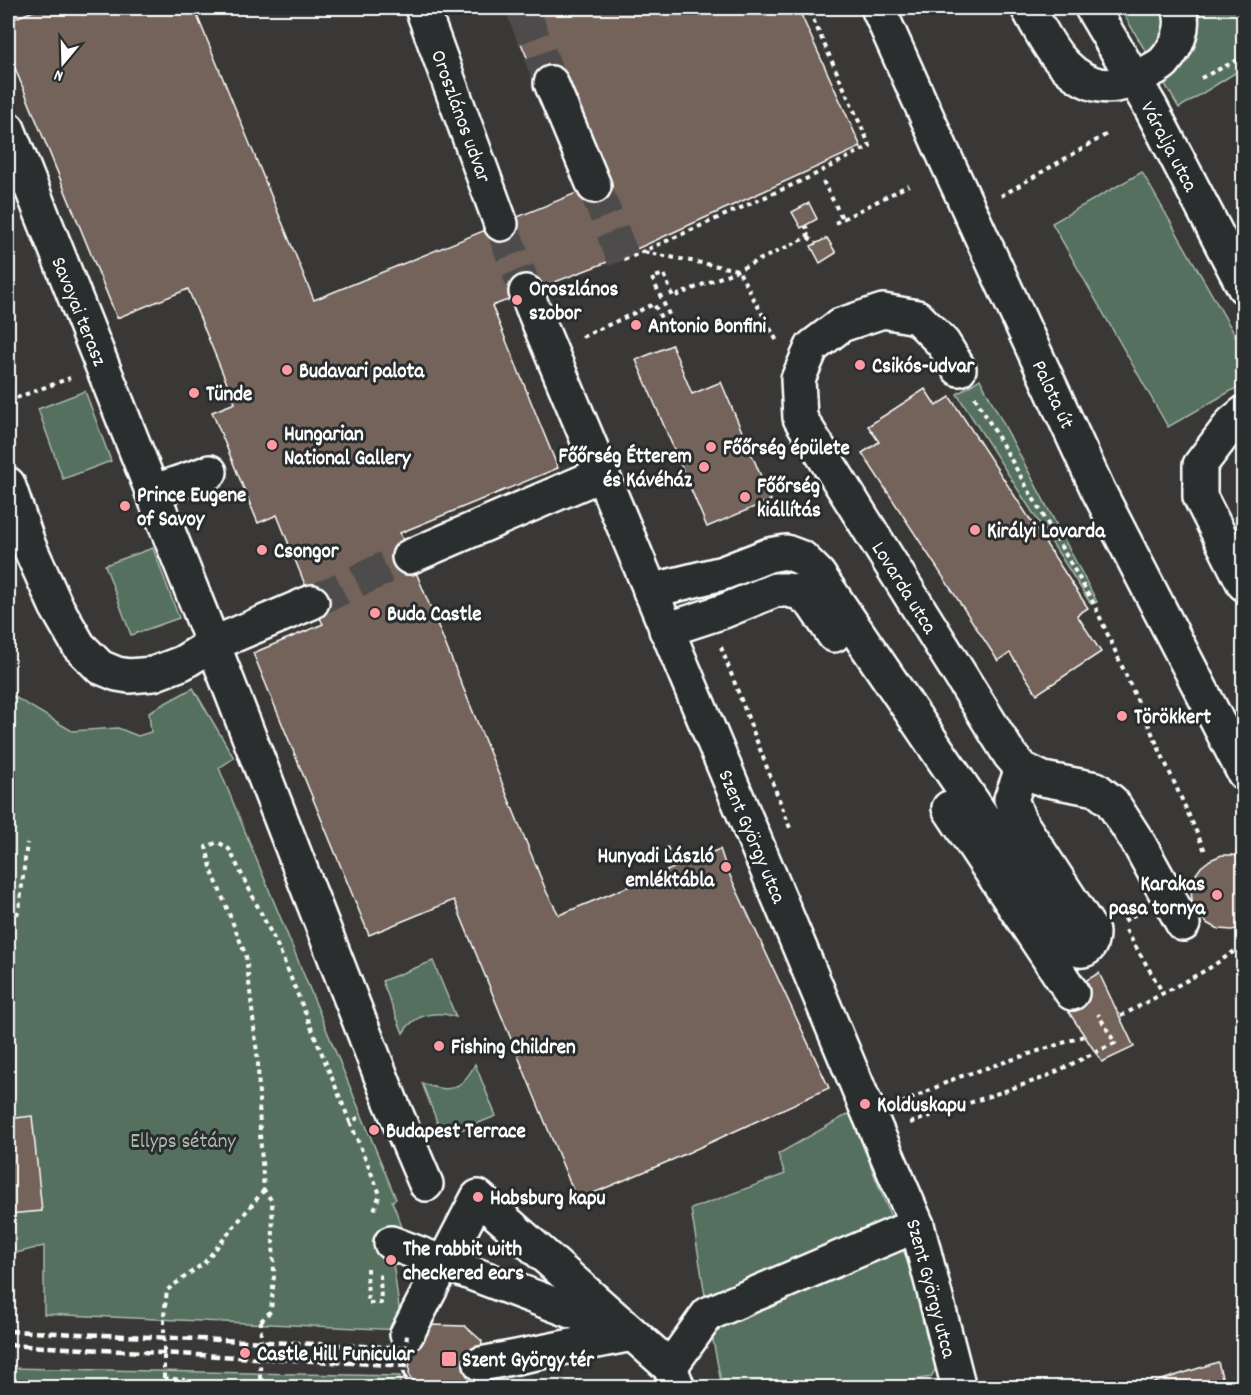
<svg xmlns="http://www.w3.org/2000/svg" width="1251" height="1395" viewBox="0 0 1251 1395" font-family="Dekko,sans-serif">
<style>
.green{fill:#55705e;stroke:#aab8ae;stroke-width:1.5}
.building{fill:#73645a;stroke:#fff;stroke-width:1.5}
.lines{fill:none;stroke-linecap:round;stroke-linejoin:round}
.minor-tunnel{stroke:#4d4c4b;stroke-width:33;stroke-dasharray:33 16;stroke-linecap:butt}
.minor-casing{stroke:#fff;stroke-width:38}
.path{stroke:#fff;stroke-width:4;stroke-dasharray:4.5 4.5;stroke-linecap:butt}
.minor{stroke:#2a2d2e;stroke-width:33}
.rail{stroke:#fff;stroke-width:4.5;stroke-dasharray:9 4.5;stroke-linecap:butt}
.path-bridge{stroke:#fff;stroke-width:4;stroke-dasharray:4.5 4.5;stroke-linecap:butt}
.poi-dot{fill:#ff9aa2;stroke:#2a2d2e;stroke-width:2}
.labels{text-anchor:middle;stroke-width:6;stroke-linejoin:round;paint-order:stroke}
.street-label{font-size:21px;fill:#fff;stroke:#2a2d2e}
.poi-label{font-size:21px;font-weight:bold;fill:#fff;stroke:#2a2d2e;text-anchor:start}
.park-label{font-size:21px;fill:#aab8ae;stroke:#2a2d2e}
</style>
<rect width="100%" height="100%" fill="#393837"/>
<filter id="ink" filterUnits="userSpaceOnUse"><feTurbulence type="fractalNoise" baseFrequency=".0167" numOctaves="2"/><feDisplacementMap in="SourceGraphic" scale="12" xChannelSelector="R" yChannelSelector="G"/><feConvolveMatrix kernelMatrix="1 2 1 2 8 2 1 2 1" color-interpolation-filters="sRGB"/></filter>
<g filter="url(#ink)">
<g class="green">
<polygon points="1120,8 1243,8 1243,68 1179,108"/>
<polygon points="1142,172 1243,349 1243,384 1168,427 1052,223"/>
<polygon points="980,379 1097,602 1091,604 957,394"/>
<polygon points="85,391 111,461 63,479 38,409"/>
<polygon points="153,548 179,618 131,635 105,565"/>
<polygon points="193,688 234,758 219,768 396,1199 392,1201 402,1227 389,1232 402,1330 44,1314 44,1246 8,1255 8,693 72,731 118,728 138,736 151,732 149,712"/>
<path d="M433,961L456,1017C436,1010 414,1014 403,1033L382,981Z"/>
<path d="M475,1064L496,1116L443,1137L422,1083C448,1094 462,1090 475,1064Z"/>
<polygon points="850,1113 898,1235 941,1359 931,1377 874,1387 722,1387 708,1314 691,1209 785,1174 778,1154"/>
<polygon points="8,1368 400,1376 400,1387 8,1387"/>
</g>
<g class="building">
<polygon points="41,8 194,8 314,300 606,181 540,88 506,8 798,8 861,147 610,261 492,306 558,468 400,533 547,893 559,915 720,849 726,867 829,1088 672,1160 577,1200 454,900 369,935 253,653 323,624 312,602 277,515 258,523 212,412 235,403 188,289 117,318 8,51 8,21"/>
<polygon points="809,203 817,219 801,228 792,212"/>
<polygon points="827,238 836,253 820,263 811,246"/>
<polygon points="672,345 692,394 721,382 771,500 707,527 636,360"/>
<polygon points="925,389 936,406 950,397 1088,608 1077,615 1101,652 1037,694 1010,653 998,661 862,453 879,442 868,426"/>
<polygon points="1222,855 1233,855 1244,858 1244,927 1232,930 1219,929 1208,924 1199,915 1192,901 1191,889 1194,877 1201,867 1210,860"/>
<polygon points="1099,973 1134,1047 1102,1062 1058,996"/>
<polygon points="32,1116 42,1211 8,1214 8,1119"/>
<polygon points="429,1325 465,1326 482,1341 479,1385 476,1388 419,1388 409,1376 411,1333"/>
<polygon points="1218,1362 1225,1388 1137,1388"/>
</g>
<g class="lines">
<g class="minor-tunnel">
<polyline points="522,8 551,83"/>
<polyline points="594,186 624,260"/>
<polyline points="501,224 526,292"/>
<polyline points="312,602 409,557"/>
</g>
<g class="minor-casing">
<g id="minor">
<polyline points="422,8 501,224"/>
<polyline points="878,8 948,164 1098,490 1244,773"/>
<path d="M1028,8C1044,36 1059,71 1092,83C1111,90 1132,82 1148,72C1154,69 1160,66 1164,62C1177,47 1186,27 1179,8"/>
<polyline points="1092,8 1151,108 1244,287"/>
<polyline points="551,83 594,186"/>
<polyline points="8,129 213,644 391,1102 426,1184"/>
<polyline points="526,292 865,1104 917,1225 959,1388"/>
<polyline points="959,369 943,343 917,317 883,311 841,325 812,347 798,379 800,418 1010,755 1022,769 1043,779 1096,789 1112,802 1139,844 1183,924"/>
<polyline points="1244,413 1232,423 1200,465 1200,497 1244,584"/>
<polyline points="8,484 29,546 56,606 79,646 100,667 117,674 129,676 153,674 182,663 213,644 312,602"/>
<polyline points="152,492 210,472"/>
<polyline points="409,557 602,474"/>
<path d="M650,591L723,573L769,555L786,552L802,558L818,574L1070,946C1085,955 1092,948 1092,932L1019,820L1011,799L1022,769"/>
<polyline points="666,630 724,611 775,590 787,590 800,593 813,604 834,635"/>
<polyline points="949,808 1072,993"/>
<polyline points="391,1243 614,1327"/>
<polyline points="407,1334 478,1197 670,1367 678,1388"/>
<polyline points="481,1364 632,1334"/>
<polyline points="670,1367 708,1314 917,1225"/>
</g>
</g>
<g class="path">
<polyline points="1201,78 1244,57"/>
<polyline points="823,181 843,220"/>
<polyline points="1001,196 1109,133"/>
<polyline points="835,223 909,185"/>
<polyline points="808,237 816,244"/>
<polyline points="644,252 738,270 778,343"/>
<polyline points="624,260 810,177 870,146 808,8"/>
<polyline points="582,337 654,304 664,324 672,321 652,278 664,274 673,297 738,270 808,237 806,226"/>
<polyline points="975,397 1094,604 1205,851"/>
<polyline points="8,401 70,378"/>
<polyline points="721,647 790,828"/>
<polyline points="666,847 676,867"/>
<polyline points="1124,921 1138,913"/>
<polyline points="1126,930 1163,993"/>
<polyline points="8,931 19,910 27,843"/>
<polyline points="1121,1016 1208,969 1239,948"/>
<polyline points="902,1103 956,1078 1084,1036"/>
<polyline points="350,1122 380,1194 373,1213"/>
<polyline points="910,1123 1043,1078 1115,1043 1098,1014"/>
<polyline points="367,1268 368,1303 381,1303 380,1274"/>
<polyline points="164,1316 167,1290 204,1263 264,1190"/>
<polyline points="261,1321 271,1311 274,1276 272,1201 264,1190 260,1134 258,1062 246,956 212,871 206,847 218,842 229,849 279,949 350,1122 362,1116"/>
<polyline points="404,1376 413,1388"/>
<polyline points="164,1378 184,1380 183,1388"/>
<polyline points="260,1379 281,1388"/>
</g>
<use href="#minor" class="minor"/>
<g class="rail">
<polyline points="8,1331 410,1348"/>
<polyline points="8,1345 409,1366"/>
</g>
<g class="path-bridge">
<polyline points="404,1376 407,1334"/>
<polyline points="164,1378 164,1316"/>
<polyline points="260,1379 261,1321"/>
</g>
</g>
</g>
<g class="poi-dot">
<circle cx="517" cy="300" r="6"/>
<circle cx="636" cy="325" r="6"/>
<circle cx="860" cy="365" r="6"/>
<circle cx="287" cy="370" r="6"/>
<circle cx="194" cy="393" r="6"/>
<circle cx="272" cy="445" r="6"/>
<circle cx="711" cy="447" r="6"/>
<circle cx="704" cy="467" r="6"/>
<circle cx="745" cy="497" r="6"/>
<circle cx="125" cy="506" r="6"/>
<circle cx="975" cy="530" r="6"/>
<circle cx="262" cy="550" r="6"/>
<circle cx="375" cy="613" r="6"/>
<circle cx="1122" cy="716" r="6"/>
<circle cx="726" cy="867" r="6"/>
<circle cx="1217" cy="895" r="6"/>
<circle cx="439" cy="1046" r="6"/>
<circle cx="865" cy="1104" r="6"/>
<circle cx="374" cy="1130" r="6"/>
<circle cx="478" cy="1197" r="6"/>
<circle cx="391" cy="1260" r="6"/>
<circle cx="245" cy="1353" r="6"/>
<rect x="441" y="1351" width="16" height="16" rx="3"/>
</g>
<g class="labels">
<g class="street-label">
<text transform="translate(462 116) rotate(70)" y="7">Oroszlános udvar</text>
<text transform="translate(1170 146) rotate(62)" y="7">Váralja utca</text>
<text transform="translate(80 311) rotate(68)" y="7">Savoyai terasz</text>
<text transform="translate(1054 394) rotate(65)" y="7">Palota út</text>
<text transform="translate(905 587) rotate(58)" y="7">Lovarda utca</text>
<text transform="translate(753 836) rotate(67)" y="7">Szent György utca</text>
<text transform="translate(932 1288) rotate(75)" y="7">Szent György utca</text>
</g>
<g class="poi-label">
<text x="529" y="295">Oroszlános<tspan x="529" dy="24">szobor</tspan></text>
<text x="648" y="332">Antonio Bonfini</text>
<text x="872" y="372">Csikós-udvar</text>
<text x="299" y="377">Budavari palota</text>
<text x="206" y="400">Tünde</text>
<text x="284" y="440">Hungarian<tspan x="284" dy="24">National Gallery</tspan></text>
<text x="723" y="454">Főőrség épülete</text>
<text x="692" y="462" text-anchor="end">Főőrség Étterem<tspan x="692" dy="24">és Kávéház</tspan></text>
<text x="757" y="492">Főőrség<tspan x="757" dy="24">kiállítás</tspan></text>
<text x="137" y="501">Prince Eugene<tspan x="137" dy="24">of Savoy</tspan></text>
<text x="987" y="537">Királyi Lovarda</text>
<text x="274" y="557">Csongor</text>
<text x="387" y="620">Buda Castle</text>
<text x="1134" y="723">Törökkert</text>
<text x="714" y="862" text-anchor="end">Hunyadi László<tspan x="714" dy="24">emléktábla</tspan></text>
<text x="1205" y="890" text-anchor="end">Karakas<tspan x="1205" dy="24">pasa tornya</tspan></text>
<text x="451" y="1053">Fishing Children</text>
<text x="877" y="1111">Kolduskapu</text>
<text x="386" y="1137">Budapest Terrace</text>
<text x="490" y="1204">Habsburg kapu</text>
<text x="403" y="1255">The rabbit with<tspan x="403" dy="24">checkered ears</tspan></text>
<text x="257" y="1360">Castle Hill Funicular</text>
<text x="462" y="1366">Szent György tér</text>
</g>
<g class="park-label">
<text x="183" y="1147">Ellyps sétány</text>
</g>
</g>
<rect width="1251" height="1395" fill="none" stroke="#2a2d2e" stroke-width="30"/>
<rect x="15" y="15" width="1221" height="1365" fill="none" stroke="#fff" stroke-width="2" filter="url(#ink)"/>
<g transform="translate(63 63) rotate(199)" stroke="#2a2d2e" stroke-width="4.5" paint-order="stroke">
<path d="M0-4.5L10 22L0 15L-10 22Z" fill="#ffffff"/>
<text y="-9" font-size="16" font-weight="bold" text-anchor="middle" fill="#ffffff">N</text>
</g>
</svg>
